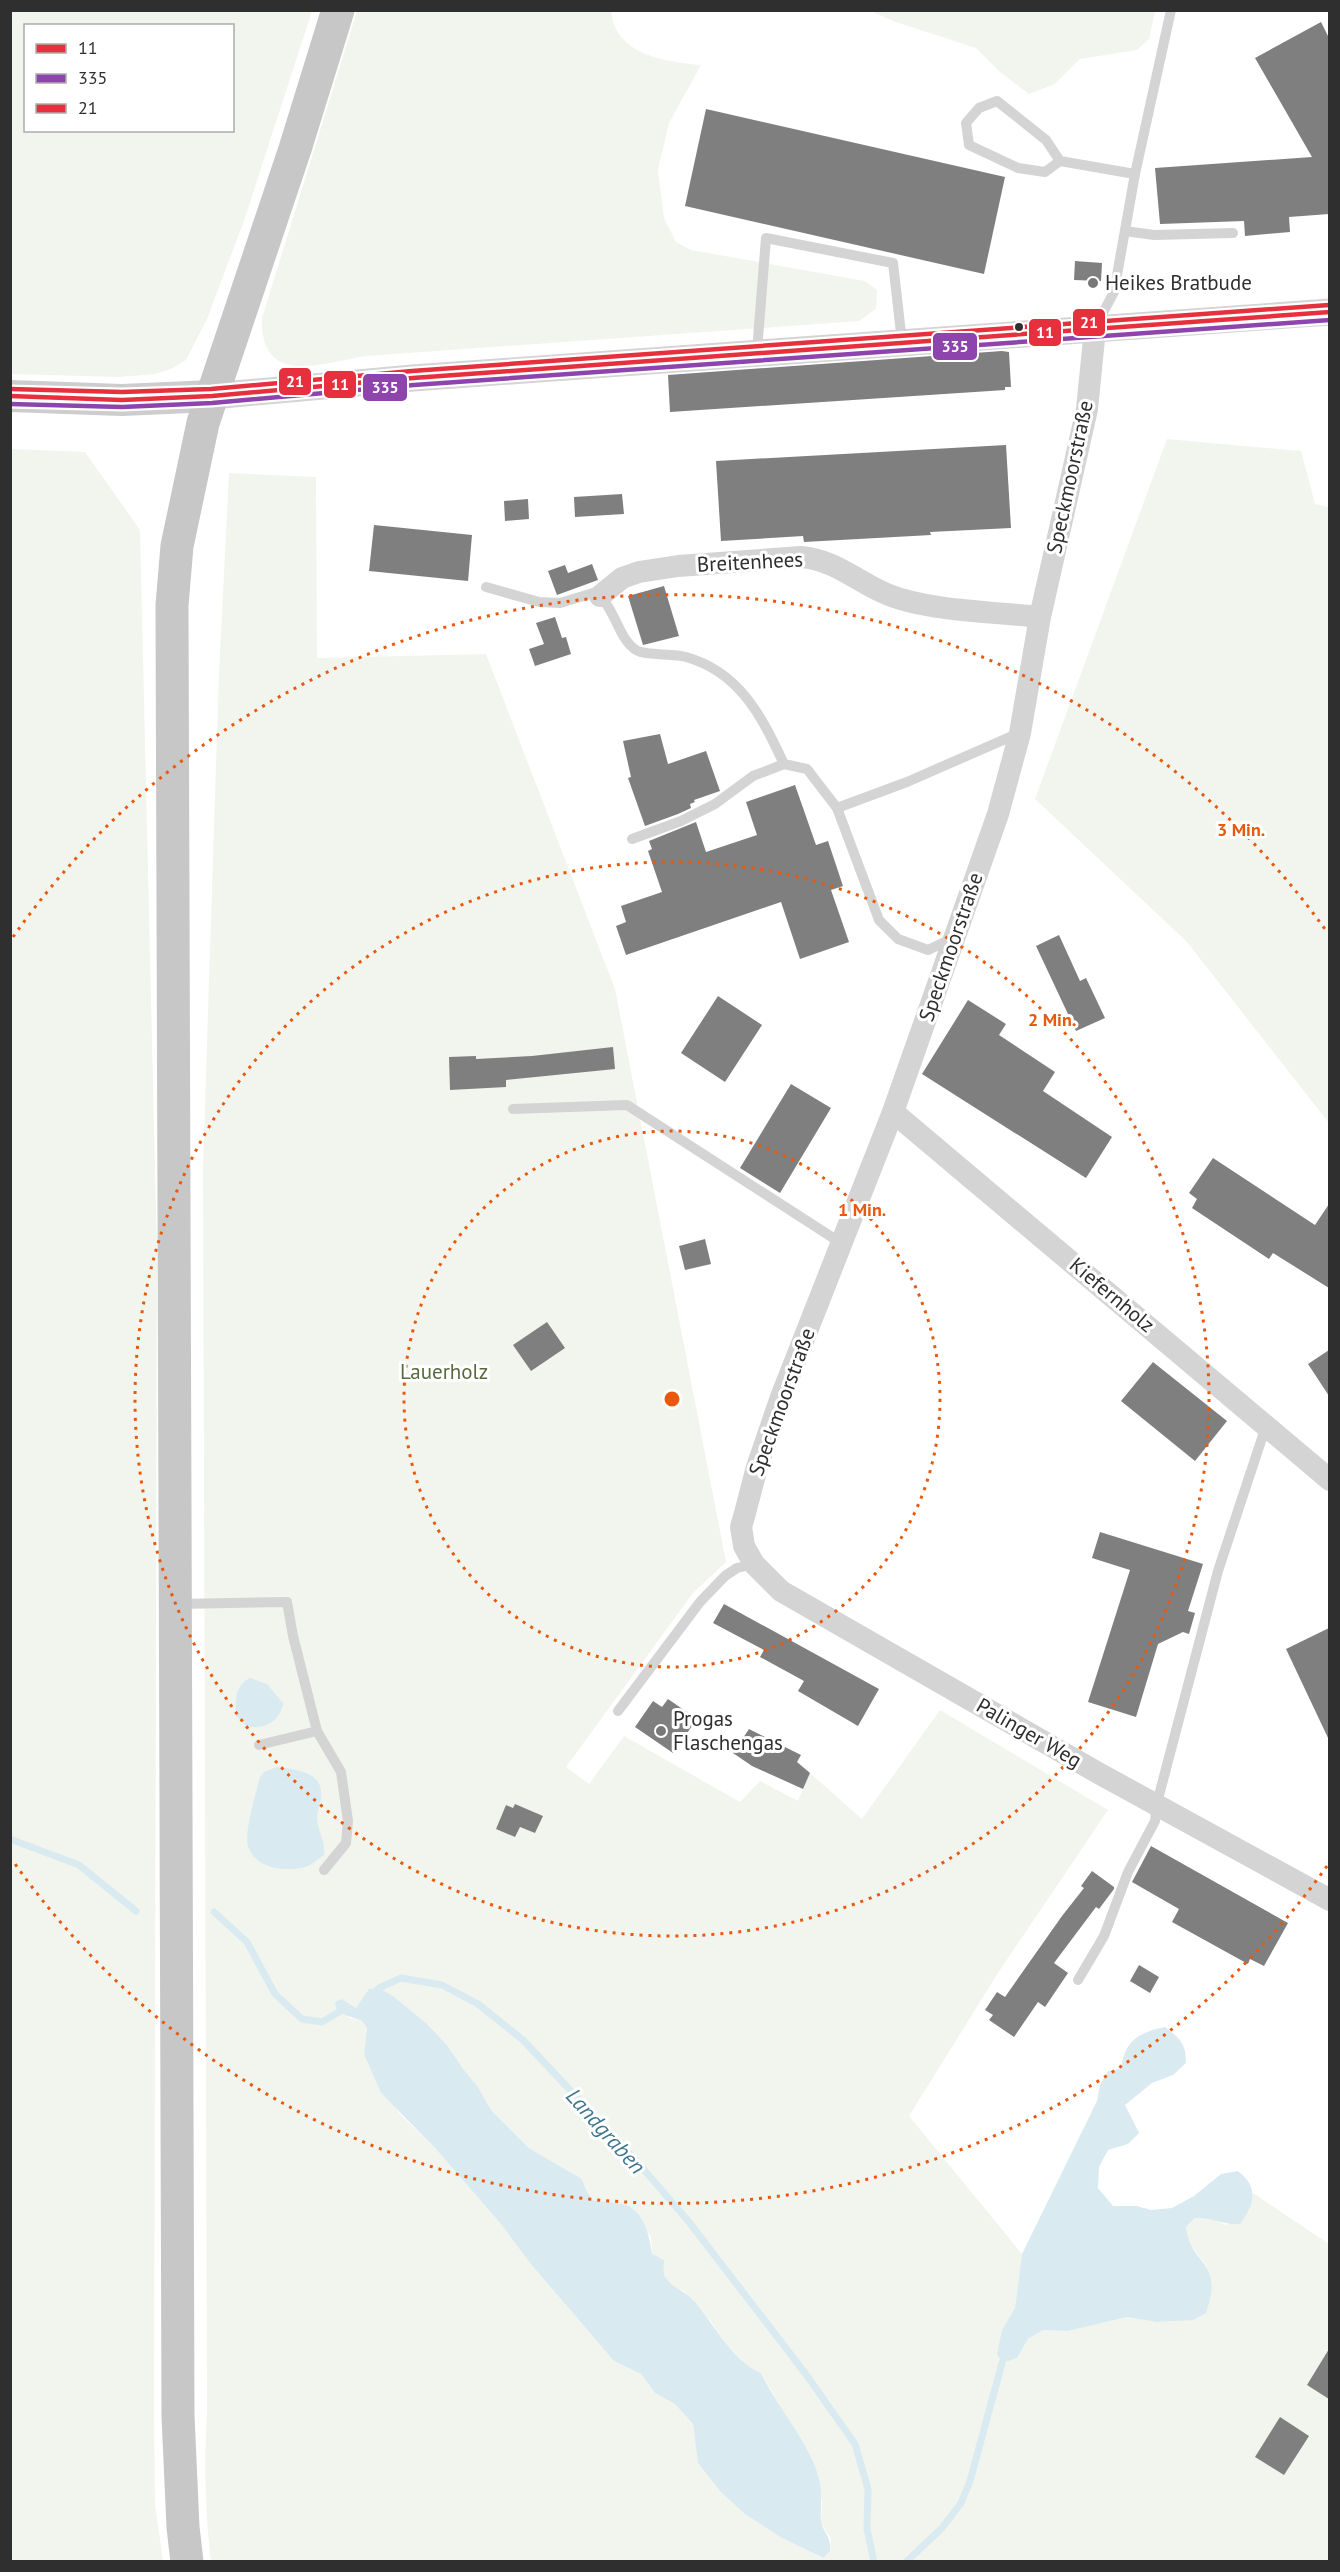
<svg xmlns="http://www.w3.org/2000/svg" width="1340" height="2572" viewBox="0 0 1340 2572" font-family="'PT Sans',sans-serif">
<style>
.green{fill:#f2f5ed;fill-rule:evenodd}
.water{fill:#daeaf1}
.lines{fill:none;stroke-linecap:round;stroke-linejoin:round}
.stream{stroke:#daeaf1;stroke-width:7}
.building{fill:#7f7f7f}
.service{stroke:#d4d4d4;stroke-width:10}
.minor{stroke:#d4d4d4;stroke-width:22}
.tertiary{stroke:#d4d4d4;stroke-width:27}
.secondary{stroke:#cdcdcd;stroke-width:32}
.primary{stroke:#c7c7c7;stroke-width:33}
.bus-1-casing{stroke:#fff;stroke-width:9}
.bus-2-casing{stroke:#fff;stroke-width:9}
.bus-3-casing{stroke:#fff;stroke-width:9}
.bus-1{stroke:#e7303d;stroke-width:4.5}
.bus-2{stroke:#8e44ad;stroke-width:4.5}
.bus-3{stroke:#e7303d;stroke-width:4.5}
.ring{fill:none;stroke:#e8590c;stroke-width:3;stroke-dasharray:3 6}
.poi-dot{fill:#787878;stroke:#fff;stroke-width:2}
.bus-dot{fill:#2f2f2f;stroke:#fff;stroke-width:2}
.labels{text-anchor:middle;stroke-width:6;stroke-linejoin:round;paint-order:stroke}
.poi-label{font-size:21px;fill:#2f2f2f;stroke:#fff;text-anchor:start}
.street-label{font-size:21px;fill:#2f2f2f;stroke:#fff}
.park-label{font-size:21px;fill:#566a3d;stroke:#fff}
.water-label{font-size:22px;font-style:italic;fill:#3f7790;stroke:#fff}
.centre{fill:#e8590c;stroke:#fff;stroke-width:3}
.ring-label{font-size:18px;text-anchor:middle;font-weight:bold;fill:#e8590c;stroke:#fff;stroke-width:6;stroke-linejoin:round;paint-order:stroke}
.line-badge{stroke:#fff;stroke-width:2}
.badge-label{font-size:16px;text-anchor:middle;font-weight:bold;fill:#fff}
</style>
<rect width="100%" height="100%" fill="#fff"/>
<g class="green">
<path d="M10,11H312L244,221L207,319L186,360L171,369L155,374L120,377L11,374ZM26,26H232V130H26Z"/>
<path d="M357,11H611C615,55 666,62 701,65L669,123L658,170L664,218L676,242L691,250L865,281L877,290L876,309L859,321L366,356C321,363 260,388 262,318Z"/>
<polygon points="871,11 1155,11 1149,39 1137,50 1080,59 1055,84 1029,94 1000,72 976,48 893,21"/>
<polygon points="1167,439 1301,451 1315,504 1329,507 1329,1123 1187,942 1035,799"/>
<polygon points="11,449 85,452 140,530 157,1253 154,2410 155,2504 163,2561 11,2561"/>
<path d="M229,473L316,477L317,658L486,654L615,989L726,1562L693,1593L566,1767L589,1784L624,1736L740,1802L760,1781L798,1801L810,1773L862,1819L940,1710L1108,1810L998,1973L909,2116L1022,2254L1015,2308L1002,2330L1017,2358L1028,2339L1043,2330L1068,2331L1127,2317L1156,2322L1174,2320L1207,2267L1187,2240L1186,2227L1195,2218L1209,2217L1226,2225L1249,2212L1253,2193L1329,2244V2561H211C205,2512 204,2463 207,2413L203,1168L219,673ZM515,1804L543,1816L535,1833L520,1827L515,1837L496,1829L506,1805L513,1808ZM393,1996L426,2023L447,2045L464,2070L478,2087L491,2110L529,2148L582,2179L586,2190L592,2200L627,2205L651,2237L652,2254L671,2286L684,2291L710,2320L728,2347L748,2367L761,2373L810,2457L822,2501L821,2523L831,2539L830,2551L822,2558L782,2538L695,2442L693,2424L675,2404L655,2393L641,2374L614,2361L530,2263L500,2223L436,2149L399,2113L364,2054L367,2028L362,2021L349,2018L342,1999L356,2008L364,1999Z"/>
</g>
<g class="water">
<path d="M250,1678L267,1684L283,1703C281,1721 263,1731 246,1726L236,1715C235,1700 235,1685 250,1678Z"/>
<path d="M277,1767C297,1770 324,1771 321,1798C320,1805 317,1811 317,1817C317,1831 326,1841 324,1855C319,1858 314,1863 308,1866C289,1873 255,1870 248,1846C244,1832 256,1793 260,1777L264,1772Z"/>
<path d="M379,1988L393,1996L426,2023L447,2045L464,2070L478,2087L491,2110L529,2148L582,2179L586,2190L592,2200C603,2202 616,2202 626,2205C644,2212 650,2237 652,2254L664,2260C664,2266 662,2273 666,2278C672,2288 683,2290 691,2298C715,2323 729,2359 761,2373C776,2405 812,2447 819,2479C823,2493 820,2507 821,2521C823,2533 831,2534 830,2551L823,2558L782,2538L745,2514L721,2492L698,2463L693,2424L675,2404L655,2393L641,2374L614,2361L530,2263L500,2223L436,2149L381,2093L364,2054L367,2028L362,2021L337,2012L335,2002L342,1999L356,2008L369,1989Z"/>
<path d="M1165,2027C1180,2039 1186,2043 1186,2063L1173,2075L1152,2083L1125,2105L1139,2133L1128,2144L1108,2150L1099,2167L1098,2188L1113,2206H1137L1151,2210L1172,2208L1194,2196L1221,2174L1238,2171C1259,2187 1255,2205 1240,2224C1223,2225 1212,2217 1195,2218L1186,2227C1190,2266 1225,2260 1206,2313L1193,2320L1156,2322L1127,2317L1068,2331L1043,2330L1028,2339L1017,2358L1002,2363L997,2354L1002,2330L1015,2308L1022,2254L1097,2101L1100,2085L1108,2071L1121,2069C1125,2041 1137,2033 1165,2027Z"/>
</g>
<g class="lines">
<g class="stream">
<polyline points="10,1839 79,1865 136,1911"/>
<polyline points="214,1912 247,1942 275,1994 302,2019 322,2022 344,2009"/>
<polyline points="374,1995 379,1988 401,1978 442,1985 478,2004 523,2040 634,2158 689,2222 805,2373 855,2444 868,2489 867,2529 874,2562"/>
<polyline points="906,2562 942,2528 961,2503 970,2481 1002,2363"/>
</g>
</g>
<g class="building">
<polygon points="1321,22 1329,38 1329,214 1289,217 1290,232 1245,236 1244,221 1160,224 1155,168 1312,157 1255,58"/>
<polygon points="706,109 1005,177 984,274 685,206"/>
<polygon points="1075,261 1102,263 1101,281 1074,280"/>
<polygon points="1002,351 1009,352 1011,387 1005,387 1005,390 670,412 668,375"/>
<polygon points="1006,445 1011,528 930,532 931,535 804,542 803,536 721,541 716,461"/>
<polygon points="622,494 624,514 575,517 574,497"/>
<polygon points="528,499 529,519 505,521 504,501"/>
<polygon points="374,525 472,535 468,581 369,571"/>
<polygon points="592,564 598,580 557,595 548,571 565,565 568,573"/>
<polygon points="664,586 679,636 643,645 628,596"/>
<polygon points="555,617 562,638 566,637 571,654 535,666 529,649 544,644 536,623"/>
<polygon points="660,734 668,764 706,751 720,791 694,800 695,802 690,804 691,808 678,814 645,826 628,778 631,777 623,741"/>
<polygon points="795,785 816,845 828,841 843,886 831,890 849,942 800,959 781,902 626,955 616,926 626,922 621,906 662,892 648,851 652,849 649,841 696,822 706,852 757,835 746,802"/>
<polygon points="1059,935 1080,981 1086,978 1105,1018 1076,1031 1036,946"/>
<polygon points="718,996 762,1025 725,1082 681,1053"/>
<polygon points="968,1000 1006,1024 999,1035 1055,1072 1043,1091 1112,1137 1086,1178 922,1074"/>
<polygon points="613,1047 615,1069 506,1080 506,1087 450,1090 449,1057 476,1056 476,1059 532,1056"/>
<polygon points="791,1084 831,1108 780,1193 740,1168"/>
<polygon points="1213,1158 1315,1225 1329,1204 1329,1288 1273,1253 1269,1259 1192,1208 1197,1199 1189,1193"/>
<polygon points="705,1239 711,1264 685,1270 679,1246"/>
<polygon points="547,1322 565,1348 531,1371 513,1345"/>
<polygon points="1329,1350 1329,1396 1308,1364"/>
<polygon points="1153,1362 1227,1421 1195,1461 1121,1401"/>
<polygon points="1100,1532 1203,1564 1188,1611 1195,1613 1189,1634 1183,1632 1158,1644 1136,1717 1088,1702 1130,1570 1092,1558"/>
<polygon points="724,1604 879,1689 858,1726 798,1691 804,1681 760,1657 764,1650 713,1623"/>
<polygon points="1329,1628 1329,1740 1286,1649"/>
<polygon points="668,1699 697,1719 673,1753 635,1727 653,1701 662,1707"/>
<polygon points="749,1729 801,1755 797,1762 810,1773 803,1789 752,1766 733,1753"/>
<polygon points="515,1804 543,1816 535,1833 520,1827 515,1837 496,1829 506,1805 513,1808"/>
<polygon points="1151,1846 1288,1923 1264,1966 1250,1959 1248,1964 1172,1922 1179,1909 1132,1882"/>
<polygon points="1092,1871 1114,1887 1114,1889 1099,1909 1096,1907 1054,1963 1068,1973 1045,2007 1038,2002 1014,2037 989,2020 993,2015 985,2010 997,1992 1005,1997 1062,1916 1084,1888 1081,1886"/>
<polygon points="1139,1965 1159,1977 1150,1993 1130,1981"/>
<polygon points="1329,2349 1329,2399 1307,2385"/>
<polygon points="1280,2417 1309,2436 1284,2475 1255,2457"/>
</g>
<g class="lines">
<g class="service">
<polyline points="1060,161 1045,172 1018,168 969,145 966,123 979,108 997,101 1046,140 1060,161 1135,174"/>
<polyline points="1125,231 1154,235 1233,233"/>
<polyline points="1096,326 1114,292 1135,174 1171,10"/>
<polyline points="757,351 766,238 893,263 902,342"/>
<path d="M486,587L539,602L560,603L593,593C615,602 616,637 636,650C646,656 673,653 686,657C740,672 762,717 784,764L807,769L837,808L907,782L1019,733"/>
<polyline points="837,808 879,920 898,939 928,950 951,939"/>
<polyline points="632,839 681,821 715,804 753,776 784,764"/>
<polyline points="513,1109 627,1105 841,1243"/>
<polyline points="179,1604 287,1602 293,1636 317,1731 259,1745"/>
<polyline points="618,1711 700,1602 725,1576 737,1568 754,1564"/>
<polyline points="317,1731 341,1772 348,1821 346,1843 324,1870"/>
<polyline points="1078,1980 1104,1936 1128,1872 1155,1821 1157,1803 1218,1571 1266,1426"/>
</g>
<g class="minor">
<polyline points="1095,329 1087,409 1040,617 1020,733 998,814 893,1112 781,1397 757,1467 745,1513 741,1527 744,1546 754,1564 781,1591 1100,1774 1330,1900"/>
<path d="M600,596L622,578L639,572L678,566L801,557C837,560 858,583 889,595C929,611 997,612 1040,617"/>
<polyline points="893,1112 1330,1480"/>
</g>
<polyline class="tertiary" points="212,396 413,378 1330,312"/>
<polyline class="secondary" points="10,396 122,400 212,396"/>
<polyline class="primary" points="187,2562 183,2527 178,2416 172,605 177,546 203,423 295,149 338,10"/>
<g class="bus-1-casing">
<polyline id="bus-1" points="10,396 122,400 212,396 413,378 1330,312"/>
</g>
<g class="bus-2-casing">
<polyline id="bus-2" points="10,404 122,407 212,403 414,385 1330,320"/>
</g>
<g class="bus-3-casing">
<polyline id="bus-3" points="10,389 122,392 211,389 412,371 1329,305"/>
</g>
<use href="#bus-1" class="bus-1"/>
<use href="#bus-2" class="bus-2"/>
<use href="#bus-3" class="bus-3"/>
</g>
<g class="ring">
<circle cx="672" cy="1399" r="268"/>
<circle cx="672" cy="1399" r="537"/>
<path d="M1327 1866A805 805 0 0 1 13 1861M13 937A805 805 0 0 1 1327 932"/>
</g>
<g class="poi-dot">
<circle cx="1093" cy="283" r="6"/>
<circle cx="661" cy="1731" r="6"/>
</g>
<circle class="bus-dot" cx="1019" cy="327" r="5"/>
<g class="labels">
<g class="poi-label">
<text x="1105" y="290">Heikes Bratbude</text>
<text x="673" y="1726">Progas<tspan x="673" dy="24">Flaschengas</tspan></text>
</g>
<g class="street-label">
<text transform="translate(1070 477) rotate(-78)" y="7">Speckmoorstraße</text>
<text transform="translate(750 562) rotate(-3)" y="7">Breitenhees</text>
<text transform="translate(951 947) rotate(-71)" y="7">Speckmoorstraße</text>
<text transform="translate(1112 1295) rotate(40)" y="7">Kiefernholz</text>
<text transform="translate(782 1402) rotate(-70)" y="7">Speckmoorstraße</text>
<text transform="translate(1029 1733) rotate(30)" y="7">Palinger Weg</text>
</g>
<g class="park-label">
<text x="444" y="1379">Lauerholz</text>
</g>
<g class="water-label">
<text transform="translate(606 2131) rotate(48)" y="8">Landgraben</text>
</g>
</g>
<circle cx="672" cy="1399" r="9" class="centre"/>
<g class="ring-label">
<text x="1241" y="836">3 Min.</text>
<text x="1052" y="1026">2 Min.</text>
<text x="862" y="1216">1 Min.</text>
</g>
<g class="line-badge">
<rect x="1072" y="308" width="34" height="29" rx="6" fill="#e7303d"/>
<rect x="1028" y="318" width="34" height="29" rx="6" fill="#e7303d"/>
<rect x="932" y="332" width="46" height="29" rx="6" fill="#8e44ad"/>
<rect x="278" y="367" width="34" height="29" rx="6" fill="#e7303d"/>
<rect x="323" y="370" width="34" height="29" rx="6" fill="#e7303d"/>
<rect x="362" y="373" width="46" height="29" rx="6" fill="#8e44ad"/>
</g>
<g class="badge-label">
<text x="1089" y="328">21</text>
<text x="1045" y="338">11</text>
<text x="955" y="352">335</text>
<text x="295" y="387">21</text>
<text x="340" y="390">11</text>
<text x="385" y="393">335</text>
</g>
<rect width="1340" height="2572" fill="none" stroke="#2f2f2f" stroke-width="24"/>
<rect x="24" y="24" width="210" height="108" fill="#ffffff" stroke="#acacac" stroke-width="1.5"/>
<rect x="36" y="44" width="30" height="9" fill="#e7303d" stroke="#acacac" stroke-width="1.5"/>
<text x="78" y="54" font-size="18" fill="#2f2f2f">11</text>
<rect x="36" y="74" width="30" height="9" fill="#8e44ad" stroke="#acacac" stroke-width="1.5"/>
<text x="78" y="84" font-size="18" fill="#2f2f2f">335</text>
<rect x="36" y="104" width="30" height="9" fill="#e7303d" stroke="#acacac" stroke-width="1.5"/>
<text x="78" y="114" font-size="18" fill="#2f2f2f">21</text>
</svg>
